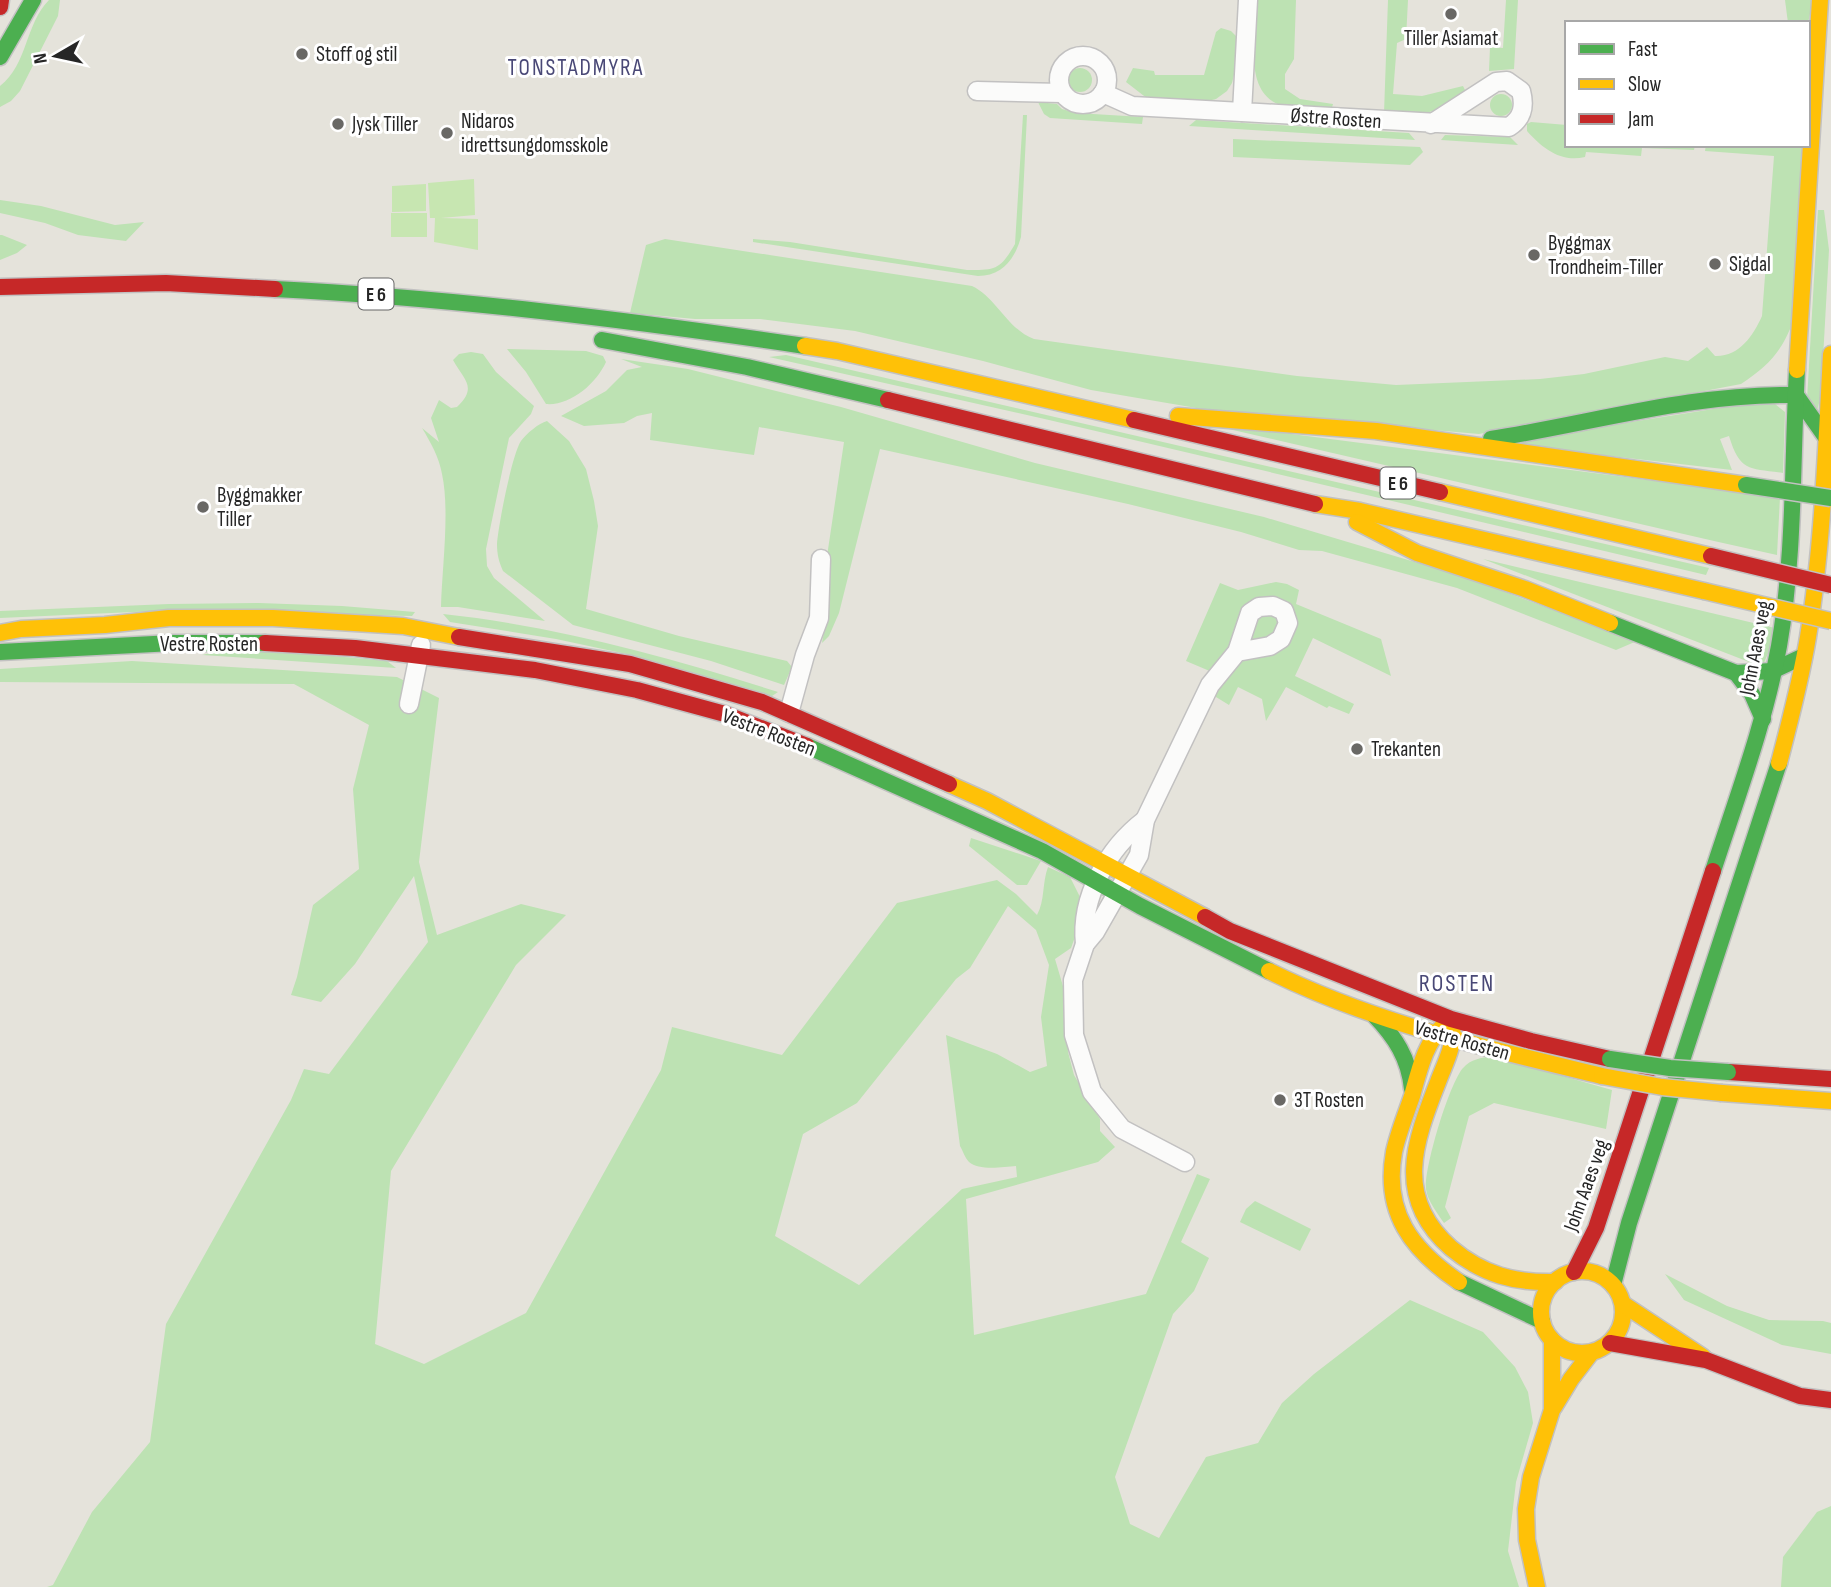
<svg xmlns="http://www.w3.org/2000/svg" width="1831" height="1587" viewBox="0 0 1831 1587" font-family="'Sofia Sans Condensed',sans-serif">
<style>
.green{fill:#bde2b3;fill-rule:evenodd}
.pitch{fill:#c7e6b1}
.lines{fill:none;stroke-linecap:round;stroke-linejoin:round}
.street-casing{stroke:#c2c1c1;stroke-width:21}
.fast-casing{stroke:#c2c1c1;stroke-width:19}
.slow-casing{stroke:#c2c1c1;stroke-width:19}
.jam-casing{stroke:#c2c1c1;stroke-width:19}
.street{stroke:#fbfbfa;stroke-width:18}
.fast{stroke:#4caf50;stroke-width:16}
.slow{stroke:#ffc107;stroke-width:16}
.jam{stroke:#c62828;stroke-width:16}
.fast-bridge-casing{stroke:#c2c1c1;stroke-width:19;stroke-linecap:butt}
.slow-bridge-casing{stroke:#c2c1c1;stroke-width:19;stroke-linecap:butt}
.jam-bridge-casing{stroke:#c2c1c1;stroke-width:19;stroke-linecap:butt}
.fast-bridge{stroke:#4caf50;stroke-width:16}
.slow-bridge{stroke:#ffc107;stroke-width:16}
.jam-bridge{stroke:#c62828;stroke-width:16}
.poi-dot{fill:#696865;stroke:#fff;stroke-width:2.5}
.labels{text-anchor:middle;stroke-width:6;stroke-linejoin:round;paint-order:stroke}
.shield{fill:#fff;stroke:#676767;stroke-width:2}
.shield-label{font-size:19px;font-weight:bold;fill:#262626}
.poi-label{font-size:21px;fill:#262626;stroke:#fff;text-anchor:start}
.street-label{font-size:21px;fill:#262626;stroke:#fff}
.neighbourhood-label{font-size:23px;letter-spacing:2px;fill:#494876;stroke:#fff}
.quarter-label{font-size:24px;letter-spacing:2px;fill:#494876;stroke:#fff}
</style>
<rect width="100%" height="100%" fill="#e5e3db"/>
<g class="green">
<path d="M49,0H60L58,16L20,91L11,101L0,107V86C28,64 25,24 49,0Z"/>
<path d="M1258,0H1296L1294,59L1285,74V89L1300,99L1333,104L1331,111C1316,110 1297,111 1283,106C1241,94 1256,33 1258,0Z"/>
<path d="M1388,0H1408L1406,39L1397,43L1393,94L1422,96L1463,86L1466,92C1431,114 1426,118 1384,113Z"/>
<polygon points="1506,0 1518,0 1514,69 1489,71 1490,47 1503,48"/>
<polygon points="1785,0 1813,0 1808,23 1788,23"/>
<polygon points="1221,28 1231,31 1238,38 1236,67 1232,83 1227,91 1216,99 1204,102 1148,99 1126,82 1133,68 1154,71 1155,75 1204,75 1216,32"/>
<circle cx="1080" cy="80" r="12"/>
<circle cx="1501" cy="105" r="11"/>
<polygon points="1038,102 1057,104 1062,109 1076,113 1143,117 1142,124 1050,118 1044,114"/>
<path d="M1023,115H1027L1021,237C1015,259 1002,276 978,276L753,242V239L790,242L967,270C996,270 1000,270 1015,244Z"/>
<polygon points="1196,120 1409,133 1415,140 1189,126"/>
<path d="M1531,122L1567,125V145H1695L1694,150L1642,148L1641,156L1586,152L1585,157C1561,163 1542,148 1527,131V124Z"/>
<polygon points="1445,135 1510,137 1518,145 1441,140"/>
<polygon points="1233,139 1420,147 1423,152 1410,165 1233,157"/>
<path d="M1706,145L1779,147V145H1804L1793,322C1780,354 1769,365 1741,384L1479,434L1214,411L1091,390L983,361L855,331L760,319H695L630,313L646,245L665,239L972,286C997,298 1007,329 1034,339L1297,376L1396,385L1540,379L1584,374L1665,357L1688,361L1707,347L1715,356C1739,357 1753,336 1762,316L1774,156L1705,151Z"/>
<polygon points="0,200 41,206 115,225 144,222 126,241 78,235 45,223 0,213"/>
<polygon points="1818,210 1824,210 1829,250 1821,395 1817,411 1807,400"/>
<polygon points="0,235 2,235 27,245 17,253 0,260"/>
<path d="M507,349L586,351L603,356L606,362C596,384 570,406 546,404L526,372Z"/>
<path d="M471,352L483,354L496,372L534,406L531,414L509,438L486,549L487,566L494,578L545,621L458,607H441C442,569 450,510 442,474C439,457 431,443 422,428L439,442L431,418L439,400L451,408L457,407C478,387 464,380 453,360L459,354Z"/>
<polygon points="786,355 1709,568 1706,575 1049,420 769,357"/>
<polygon points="621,359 688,369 841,407 1035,463 1264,517 1465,577 1637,641 1616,650 1457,588 1322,551 1299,550 1241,532 1128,504 880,449 839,613 829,636 822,643 830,598 826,563 844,442 759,427 754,455 650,440 652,413 637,416 624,423 584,426 561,416 606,391 627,370 642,367"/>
<path d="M1770,400L1785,412L1783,473C1749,468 1740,472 1729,436L1720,439L1732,470L1499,443Z"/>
<path d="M547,421L569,441L586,469L594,501L598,526L586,609L679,636L787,661L792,667L784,685L711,661L573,625L503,571C499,562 497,555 497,544C498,527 512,454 521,441C526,434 539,423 547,421Z"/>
<polygon points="1198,422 1780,497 1777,555 1714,541"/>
<polygon points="1483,559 1779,629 1762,667"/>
<polygon points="1276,582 1287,584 1299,590 1296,604 1381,639 1391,676 1313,638 1295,676 1354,704 1349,714 1329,706 1327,708 1286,687 1266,721 1262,699 1238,687 1229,705 1216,697 1212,672 1186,661 1220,583 1238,590"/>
<polygon points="259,603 342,606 415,612 412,616 156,611 0,618 0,611 169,604"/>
<path d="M443,614C556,626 669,657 778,692L772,696L631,655L556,639L450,622Z"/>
<polygon points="237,647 387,661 396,668 202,655"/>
<path d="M132,661L397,677L439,698L419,862L437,935L521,904L566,915L516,965L391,1171L375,1344L424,1364L526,1313L661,1070L672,1027L782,1055L897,903L997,880L1016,894L1037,915C1045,901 1042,883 1048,867L1070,877L1082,901L1080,923L1071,948L1055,959L1065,993L1068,1052L1074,1075L1100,1119V1131L1115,1147L1098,1162L966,1199L974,1335L1146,1294L1197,1174L1210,1179L1181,1242L1209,1258L1194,1291L1173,1314L1115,1477L1130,1524L1159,1538L1206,1457L1258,1443L1282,1403L1314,1374L1410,1300L1483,1332L1515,1367L1528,1392L1533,1423L1516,1482L1508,1551L1519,1587H47L53,1585L92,1512L150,1442L166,1324L291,1100L304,1069L329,1074L428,942L414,876L355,964L321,1002L291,995L297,977L313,905L359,869L353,789L369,725L294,684L0,682V669ZM1008,906L1036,930L1049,965L1041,1017L1047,1066L1030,1072L997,1054L946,1035L960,1146C963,1151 965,1158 969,1162C979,1171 1003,1167 1016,1166L1017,1177L962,1189L859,1285L775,1236L803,1134L857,1103L956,979L970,968Z"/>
<polygon points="971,838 1041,861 1027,885 1017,885 969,846"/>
<path d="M1492,1056L1612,1090L1606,1129L1494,1103L1469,1116L1445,1207L1451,1218L1444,1223C1438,1214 1427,1200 1426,1189C1424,1168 1449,1084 1463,1068C1471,1059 1481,1058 1492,1056Z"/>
<polygon points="1255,1201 1311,1229 1300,1251 1240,1222 1246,1209"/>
<polygon points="1665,1274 1727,1306 1769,1320 1823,1321 1831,1323 1831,1354 1782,1345 1684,1300"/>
<polygon points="1831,1506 1831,1587 1781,1587 1783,1557 1817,1512"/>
</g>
<g class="pitch">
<polygon points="474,179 475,215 441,218 478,219 478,250 434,242 435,218 430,218 428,183"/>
<polygon points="426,184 426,211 392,212 392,186"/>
<polygon points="427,213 427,237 391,237 391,213"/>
</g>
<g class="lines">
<g class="street-casing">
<g id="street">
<path d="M1248,0L1242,112L1509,127C1523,118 1525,106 1521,91L1507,81L1496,82L1431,124"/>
<circle cx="1083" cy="80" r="24"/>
<polyline points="977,91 1062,93"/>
<polyline points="1103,93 1132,106 1242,112"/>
<polyline points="409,704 421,645"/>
<polyline points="789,713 805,655 819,618 821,559"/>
<path d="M1085,944C1080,897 1108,848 1145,820"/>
<polyline points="1185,1162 1122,1129 1092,1092 1074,1035 1073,980 1085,944 1095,932 1139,855 1145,820 1210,685 1237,652 1250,613 1259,607 1273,606 1284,611 1288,623 1281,639 1270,646 1237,652"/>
</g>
</g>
<g class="fast-casing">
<g id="fast">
<polyline points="0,57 33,0"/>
<path d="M275,289C453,298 629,320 805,346"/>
<polyline points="602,340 747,367 888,400"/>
<path d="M1491,439C1593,423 1692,393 1796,395L1827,439"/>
<polyline points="1610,623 1736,673 1772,671 1804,656"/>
<polyline points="0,652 173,643 265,643"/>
<polyline points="1736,673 1752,694 1763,719"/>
<polyline points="807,746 1042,851 1140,906 1269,971"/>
<path d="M1713,871C1737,797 1765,723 1779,646C1795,555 1792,462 1797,370"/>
<path d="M1374,1015C1395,1037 1409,1058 1412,1089"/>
<polyline points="1459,1282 1542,1321"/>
<polyline points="1613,1285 1629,1223 1779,763"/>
</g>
</g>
<g class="slow-casing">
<g id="slow">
<polyline points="805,346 837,351 1134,420"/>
<polyline points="1797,370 1820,0"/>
<polyline points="1178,416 1376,431 1746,485"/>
<polyline points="1440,492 1711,556"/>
<polyline points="1315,504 1360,511 1704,591"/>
<polyline points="1357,522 1417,553 1525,589 1610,623"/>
<polyline points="0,633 21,629 105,625 169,618 273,618 403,626 459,637"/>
<path d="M1779,763C1790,721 1801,680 1808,637C1823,544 1826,448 1831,354"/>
<polyline points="949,784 987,801 1205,917"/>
<path d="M1269,971C1374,1023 1489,1049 1602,1076"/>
<path d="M1445,1024C1425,1042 1419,1071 1412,1096C1406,1114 1398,1133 1394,1152C1383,1213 1412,1250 1459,1282"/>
<path d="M1452,1026C1455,1046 1445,1063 1438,1082C1414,1143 1394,1198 1451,1248C1483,1275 1515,1283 1555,1282"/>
<polyline points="1722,1093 1831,1101"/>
<circle cx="1582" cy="1312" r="41"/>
<polyline points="1623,1304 1703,1357"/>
<polyline points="1554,1407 1571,1379 1591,1353"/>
<polyline points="1537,1587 1527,1540 1526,1509 1531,1477 1552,1410 1552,1340"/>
</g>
</g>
<g class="jam-casing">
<g id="jam">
<polyline points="0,7 1,0"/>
<polyline points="0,287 166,283 275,289"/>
<polyline points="888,400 1315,504"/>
<polyline points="1134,420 1440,492"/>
<polyline points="459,637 630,664 762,702 949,784"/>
<polyline points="265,643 355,648 535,670 637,690 725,714 807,746"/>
<polyline points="1205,917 1230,931 1451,1019 1531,1041 1610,1059"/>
<polyline points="1728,1072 1831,1079"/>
<polyline points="1574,1272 1596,1228 1713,871"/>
<polyline points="1610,1343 1706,1360 1800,1396 1831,1400"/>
</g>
</g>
<use href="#street" class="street"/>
<use href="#fast" class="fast"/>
<use href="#slow" class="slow"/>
<use href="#jam" class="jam"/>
<g class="fast-bridge-casing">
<g id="fast-bridge">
<polyline points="1746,485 1831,498"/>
<polyline points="1610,1059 1670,1068 1728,1072"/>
</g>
</g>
<g class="slow-bridge-casing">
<g id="slow-bridge">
<polyline points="1704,591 1831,621"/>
<polyline points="1602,1076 1662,1087 1722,1093"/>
</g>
</g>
<g class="jam-bridge-casing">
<polyline id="jam-bridge" points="1711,556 1831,585"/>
</g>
<use href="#fast-bridge" class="fast-bridge"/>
<use href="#slow-bridge" class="slow-bridge"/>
<use href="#jam-bridge" class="jam-bridge"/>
</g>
<g class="poi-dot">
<circle cx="1451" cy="14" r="7"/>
<circle cx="302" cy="54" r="7"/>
<circle cx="338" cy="124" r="7"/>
<circle cx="447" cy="133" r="7"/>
<circle cx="1534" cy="255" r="7"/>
<circle cx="1715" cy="264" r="7"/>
<circle cx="203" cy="507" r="7"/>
<circle cx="1357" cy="749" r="7"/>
<circle cx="1280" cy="1100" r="7"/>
</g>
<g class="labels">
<g class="shield">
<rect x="358.5" y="278.5" width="35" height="31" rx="5"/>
<rect x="1380.5" y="467.5" width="35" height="31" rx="5"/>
</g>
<g class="shield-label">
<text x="376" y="301">E 6</text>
<text x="1398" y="490">E 6</text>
</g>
<g class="poi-label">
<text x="1451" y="45" text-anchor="middle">Tiller Asiamat</text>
<text x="316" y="61">Stoff og stil</text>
<text x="461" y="128">Nidaros<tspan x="461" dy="24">idrettsungdomsskole</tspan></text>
<text x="352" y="131">Jysk Tiller</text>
<text x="1548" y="250">Byggmax<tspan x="1548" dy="24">Trondheim-Tiller</tspan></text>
<text x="1729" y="271">Sigdal</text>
<text x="217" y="502">Byggmakker<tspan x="217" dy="24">Tiller</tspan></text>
<text x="1371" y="756">Trekanten</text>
<text x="1294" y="1107">3T Rosten</text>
</g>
<g class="street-label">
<text transform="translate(1336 118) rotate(4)" y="7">Østre Rosten</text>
<text x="209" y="651">Vestre Rosten</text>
<text transform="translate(1755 648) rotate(-79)" y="7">John Aaes veg</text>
<text transform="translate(769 732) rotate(21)" y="7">Vestre Rosten</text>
<text transform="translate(1462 1040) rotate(16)" y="7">Vestre Rosten</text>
<text transform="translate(1586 1185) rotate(-70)" y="7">John Aaes veg</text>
</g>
<g class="neighbourhood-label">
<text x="576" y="75">TONSTADMYRA</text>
</g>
<g class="quarter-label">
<text x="1457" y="991">ROSTEN</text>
</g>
</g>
<rect x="1565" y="21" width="245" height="126" fill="#ffffff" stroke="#a8a8a8" stroke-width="2"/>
<rect x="1579" y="44" width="35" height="10" fill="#4caf50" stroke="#a8a8a8" stroke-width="2"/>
<text x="1628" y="56" font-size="21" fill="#262626">Fast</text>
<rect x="1579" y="79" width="35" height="10" fill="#ffc107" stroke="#a8a8a8" stroke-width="2"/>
<text x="1628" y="91" font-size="21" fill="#262626">Slow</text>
<rect x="1579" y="114" width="35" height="10" fill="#c62828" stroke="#a8a8a8" stroke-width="2"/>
<text x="1628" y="126" font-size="21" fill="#262626">Jam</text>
<g transform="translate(56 56) rotate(261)" stroke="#ffffff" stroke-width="5" paint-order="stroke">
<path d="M0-5L12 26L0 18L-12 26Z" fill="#262626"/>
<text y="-10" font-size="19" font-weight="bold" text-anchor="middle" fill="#262626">N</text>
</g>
</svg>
